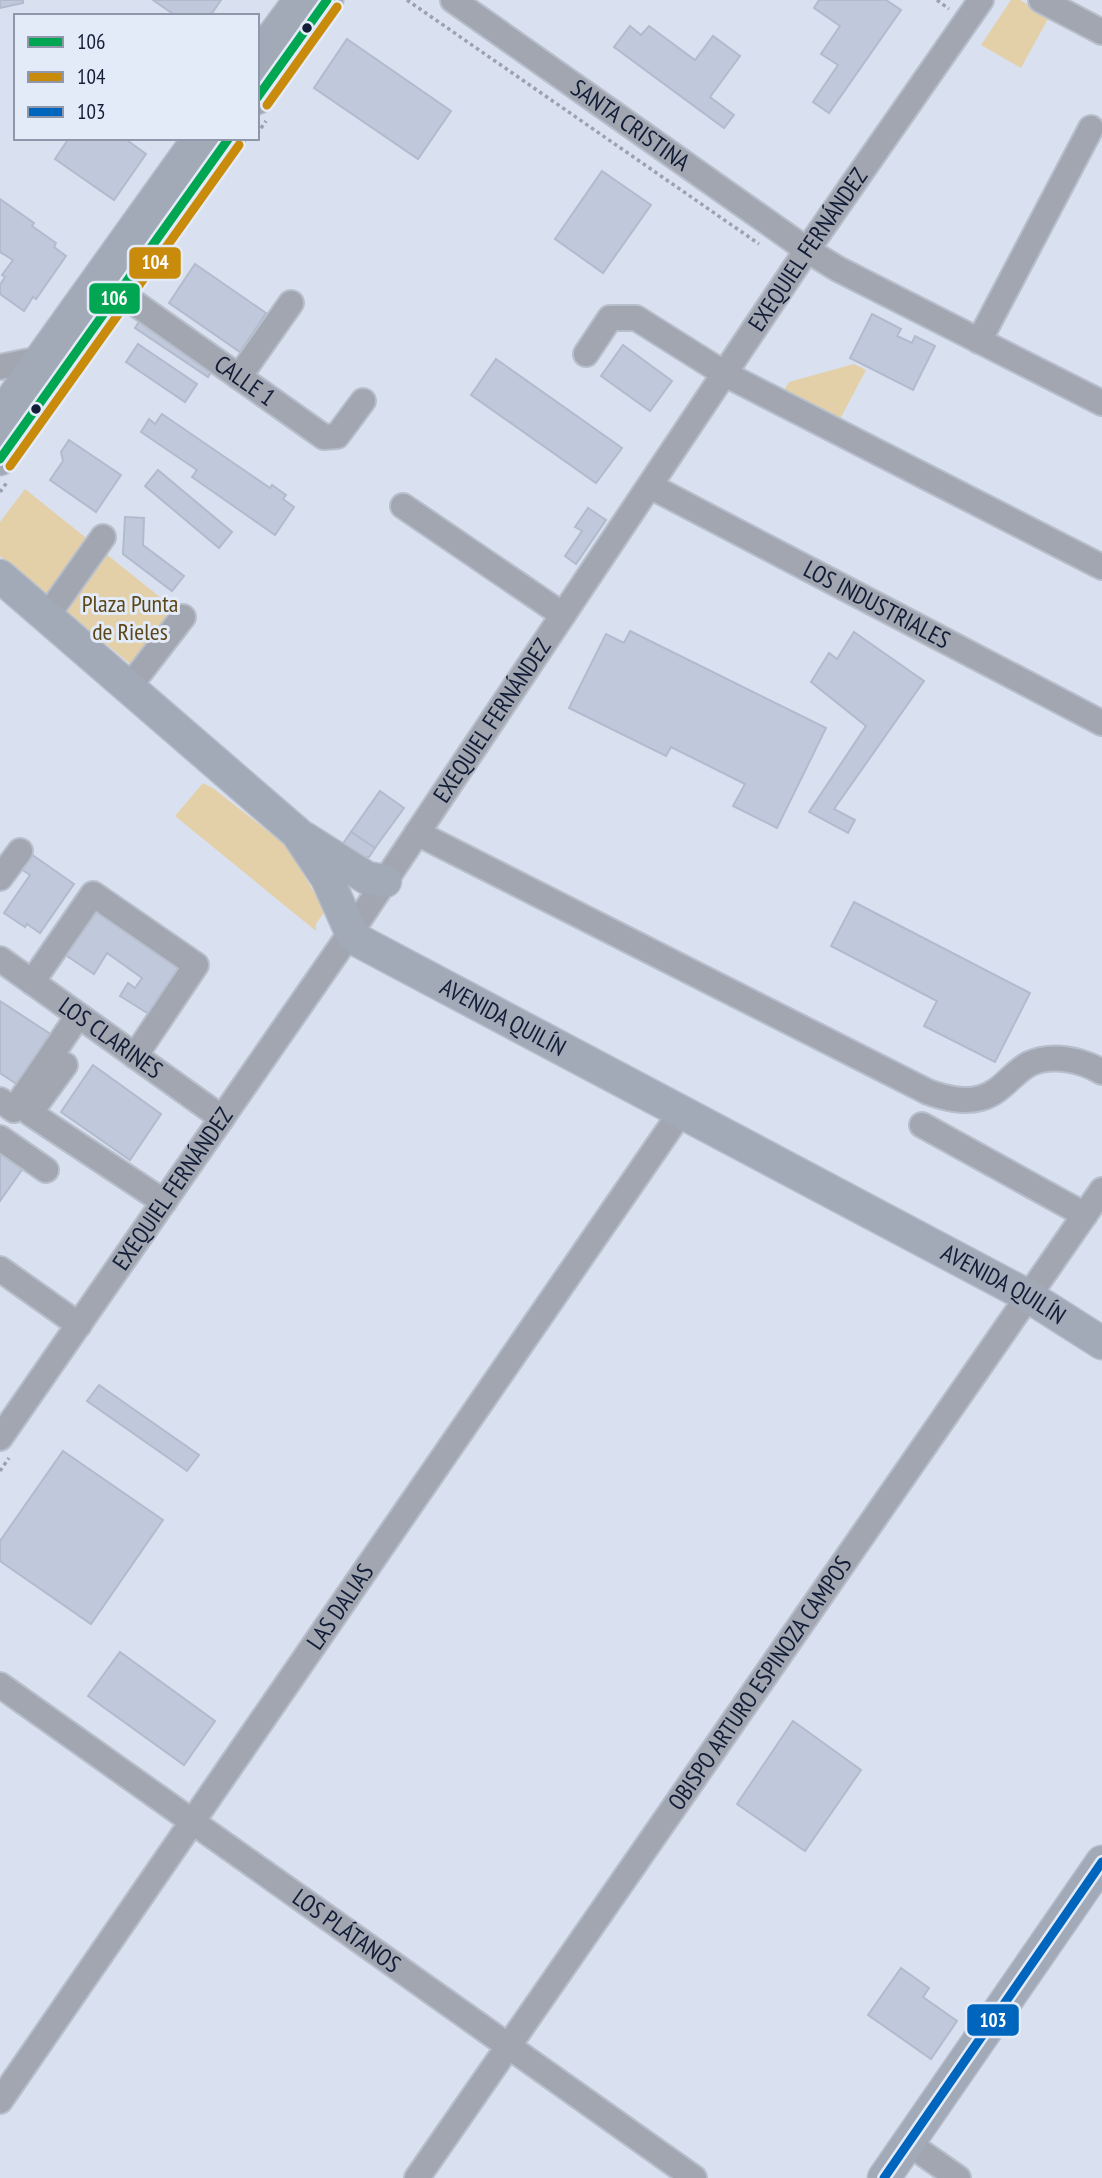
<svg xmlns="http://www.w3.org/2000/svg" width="1102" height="2178" viewBox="0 0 1102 2178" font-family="'PT Sans Narrow',sans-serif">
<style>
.green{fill:#e3d0a8}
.building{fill:#c0c9dc;stroke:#b2bbce;stroke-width:2}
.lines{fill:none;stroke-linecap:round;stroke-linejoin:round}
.minor-casing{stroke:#b7becc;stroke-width:28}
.major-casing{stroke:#b7becc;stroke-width:35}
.path{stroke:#9ca1ad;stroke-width:3.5;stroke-dasharray:3.5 3.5;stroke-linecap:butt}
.minor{stroke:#a1a6b1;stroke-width:24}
.major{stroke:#a2a9b7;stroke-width:32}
.bus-1-casing{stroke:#e3eaf8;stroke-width:14}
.bus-2-casing{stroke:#e3eaf8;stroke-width:14}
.bus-3-casing{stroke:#e3eaf8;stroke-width:14}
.bus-1{stroke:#00a651;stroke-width:9}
.bus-2{stroke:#c98b0b;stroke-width:9}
.bus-3{stroke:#0065bd;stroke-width:9}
.bus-dot{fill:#121d37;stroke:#e3eaf8;stroke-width:2.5}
.labels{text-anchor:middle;stroke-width:6;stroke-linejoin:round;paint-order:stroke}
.street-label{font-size:24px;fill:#121d37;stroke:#e3eaf8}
.park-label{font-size:24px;fill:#5b4717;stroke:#e3eaf8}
.line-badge{stroke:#e3eaf8;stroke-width:2.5}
.badge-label{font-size:19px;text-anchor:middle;font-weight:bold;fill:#fff}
</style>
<rect width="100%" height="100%" fill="#d9e0ef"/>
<g class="green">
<polygon points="1011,0 1020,0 1049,17 1021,68 981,45"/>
<polygon points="854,364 866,370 839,421 783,392 789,382"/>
<polygon points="25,489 181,614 135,668 0,556 0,522"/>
<polygon points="203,783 214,789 287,846 325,911 316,924 316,931 175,816"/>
</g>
<g class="building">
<polygon points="0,0 23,0 23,3 0,8"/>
<polygon points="153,0 221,0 210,16 176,16"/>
<polygon points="819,0 886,0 901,10 829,113 813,102 838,65 821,54 840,26 814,8"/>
<polygon points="630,26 641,35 649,26 695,60 713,36 740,56 710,97 734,115 724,128 614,47"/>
<polygon points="347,39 451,111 418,159 314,88"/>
<polygon points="69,138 124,138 146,154 114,200 55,159"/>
<polygon points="602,171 651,205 603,273 555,239"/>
<polygon points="0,199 34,223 32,226 56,243 54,247 66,256 36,299 33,297 24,311 0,294 0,285 5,277 2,275 13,260 0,252"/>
<polygon points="195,264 266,313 240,352 169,303"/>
<polygon points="872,314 901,329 897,336 912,343 915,336 935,346 913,390 850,358"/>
<polygon points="143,316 215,366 208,377 135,328"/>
<polygon points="138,344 197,384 185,402 126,362"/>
<polygon points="623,345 672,381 650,411 601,376"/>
<polygon points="496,359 622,448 596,483 471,395"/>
<polygon points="162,414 270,488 272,485 286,495 283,499 294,507 275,535 192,477 197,470 141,432 149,419 155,424"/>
<polygon points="69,440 121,475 96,512 50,480 63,461 61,452"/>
<polygon points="158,470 232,532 219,548 145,486"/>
<polygon points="588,508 606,520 576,564 565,556 582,531 575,527"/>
<polygon points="125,517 144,518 143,545 184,576 172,591 123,554"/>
<polygon points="630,631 826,728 777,828 733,806 745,784 671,747 666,756 569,708 606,634 624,643"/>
<polygon points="854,632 924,681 834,809 855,820 848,833 809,812 866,726 811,682 829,653 837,659"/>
<polygon points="380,791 404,808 375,848 351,832"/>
<polygon points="351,832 375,848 369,857 359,857 342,845"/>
<polygon points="31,854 74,884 40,933 27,924 25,927 4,913 30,875 21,869"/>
<polygon points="96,900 186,973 152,1016 120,996 128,983 135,988 142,978 107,953 94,974 61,952"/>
<polygon points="854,902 1030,993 995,1062 924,1026 937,1001 831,946"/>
<polygon points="0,1001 58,1039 21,1087 0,1073"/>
<polygon points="93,1065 161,1114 130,1160 61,1112"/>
<polygon points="0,1149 24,1167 0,1201"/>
<polygon points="99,1385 199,1455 187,1471 87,1401"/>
<polygon points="63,1451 163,1520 91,1624 0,1561 0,1541"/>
<polygon points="120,1652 215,1721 184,1765 88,1696"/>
<polygon points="793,1721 861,1770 805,1851 737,1804"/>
<polygon points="901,1968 929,1988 923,1997 957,2021 931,2059 868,2015"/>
</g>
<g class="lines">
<g class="minor-casing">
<g id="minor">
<path id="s1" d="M453,0L807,250L838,269L1102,403"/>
<polyline points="1041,0 1102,32"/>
<path id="s2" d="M119,292L324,437L337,436L363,401"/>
<polyline points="979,341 1091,128"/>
<polyline points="586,354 610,318 636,318 725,374 1102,567"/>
<polyline points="0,367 40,359"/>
<polyline points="239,377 291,303"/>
<path id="s3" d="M650,486L1102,723"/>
<polyline points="403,506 563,615"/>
<polyline points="47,616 103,537"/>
<polyline points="129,687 183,617"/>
<path d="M417,833L928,1092C945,1098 963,1103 981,1098C1002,1092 1011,1074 1029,1064C1052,1053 1082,1060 1102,1072"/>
<polyline points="0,878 20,851"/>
<path id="s4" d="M0,959L222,1118"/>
<polyline points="32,982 93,894 196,965 135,1056"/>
<polyline points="65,1065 30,1113 164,1202"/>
<polyline points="0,1100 14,1110 78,1016"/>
<polyline points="922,1125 1085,1215"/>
<polyline points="0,1138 46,1170"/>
<polyline points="0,1269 79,1325"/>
<path id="s5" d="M0,1438L351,932L807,250L981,0"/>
<path id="s6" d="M0,1685L694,2178"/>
<path id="s7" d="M0,2101L681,1112"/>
<polyline points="908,2143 958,2178"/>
<path id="s8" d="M417,2178L1102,1190"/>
</g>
</g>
<g class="major-casing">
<g id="major">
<polyline points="257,58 300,0"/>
<polyline points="257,98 327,0"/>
<polyline points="0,416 199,138"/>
<polyline points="0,459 229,138"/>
<path id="s9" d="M0,576L297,833L327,878L351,932L359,941L1028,1296L1102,1343"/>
<polyline points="304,838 367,878 385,881"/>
<polyline points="884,2178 1102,1862"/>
</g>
</g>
<g class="path">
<polyline points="407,0 759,244"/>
<polyline points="937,0 949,9"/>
<polyline points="257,134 266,121"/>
<polyline points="0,492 8,481"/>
<polyline points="0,1471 9,1458"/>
</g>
<use href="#minor" class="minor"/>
<use href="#major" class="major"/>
<g class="bus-1-casing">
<g id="bus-1">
<polyline points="257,98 327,0"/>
<polyline points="0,459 229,138"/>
</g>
</g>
<g class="bus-2-casing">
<g id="bus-2">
<polyline points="267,105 337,7"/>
<polyline points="10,466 239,145"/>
</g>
</g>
<g class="bus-3-casing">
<polyline id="bus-3" points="884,2178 1102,1862"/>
</g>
<use href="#bus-1" class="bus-1"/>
<use href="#bus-2" class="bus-2"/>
<use href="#bus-3" class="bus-3"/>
</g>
<g class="bus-dot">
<circle cx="307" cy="28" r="6"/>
<circle cx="36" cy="409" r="6"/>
</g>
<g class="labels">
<g class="street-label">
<text dy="8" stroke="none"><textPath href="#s1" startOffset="217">SANTA CRISTINA</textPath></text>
<text dy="8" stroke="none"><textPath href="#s5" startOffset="1437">EXEQUIEL FERNÁNDEZ</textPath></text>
<text dy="8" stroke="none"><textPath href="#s2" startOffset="154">CALLE 1</textPath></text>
<text dy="8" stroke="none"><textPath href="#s3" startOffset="256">LOS INDUSTRIALES</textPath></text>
<text dy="8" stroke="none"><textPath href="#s5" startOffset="870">EXEQUIEL FERNÁNDEZ</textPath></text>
<text dy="8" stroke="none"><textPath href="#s9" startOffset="681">AVENIDA QUILÍN</textPath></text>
<text dy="8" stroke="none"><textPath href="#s4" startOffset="136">LOS CLARINES</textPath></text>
<text dy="8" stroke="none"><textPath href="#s5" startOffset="303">EXEQUIEL FERNÁNDEZ</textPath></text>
<text dy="8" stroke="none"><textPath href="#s9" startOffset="1248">AVENIDA QUILÍN</textPath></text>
<text dy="8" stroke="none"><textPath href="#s7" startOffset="600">LAS DALIAS</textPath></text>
<text dy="8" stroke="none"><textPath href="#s8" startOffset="602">OBISPO ARTURO ESPINOZA CAMPOS</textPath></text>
<text dy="8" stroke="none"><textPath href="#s6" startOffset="425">LOS PLÁTANOS</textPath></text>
</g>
<g class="park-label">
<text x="130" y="612">Plaza Punta<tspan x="130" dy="28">de Rieles</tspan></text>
</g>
</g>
<g class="line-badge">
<rect x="128" y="246" width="54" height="34" rx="7" fill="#c98b0b"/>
<rect x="88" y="282" width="53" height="33" rx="7" fill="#00a651"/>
<rect x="966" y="2003" width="54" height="34" rx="7" fill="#0065bd"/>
</g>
<g class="badge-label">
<text x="155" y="269">104</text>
<text x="114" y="305">106</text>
<text x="993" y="2027">103</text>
</g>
<rect x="14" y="14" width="245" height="126" fill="#e3eaf8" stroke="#8f98ab" stroke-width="2"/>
<rect x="28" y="37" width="35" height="10" fill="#00a651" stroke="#8f98ab" stroke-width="2"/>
<text x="77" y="49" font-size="21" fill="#121d37">106</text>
<rect x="28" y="72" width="35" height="10" fill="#c98b0b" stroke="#8f98ab" stroke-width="2"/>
<text x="77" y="84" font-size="21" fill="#121d37">104</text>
<rect x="28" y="107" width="35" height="10" fill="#0065bd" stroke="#8f98ab" stroke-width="2"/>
<text x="77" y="119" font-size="21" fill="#121d37">103</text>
</svg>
